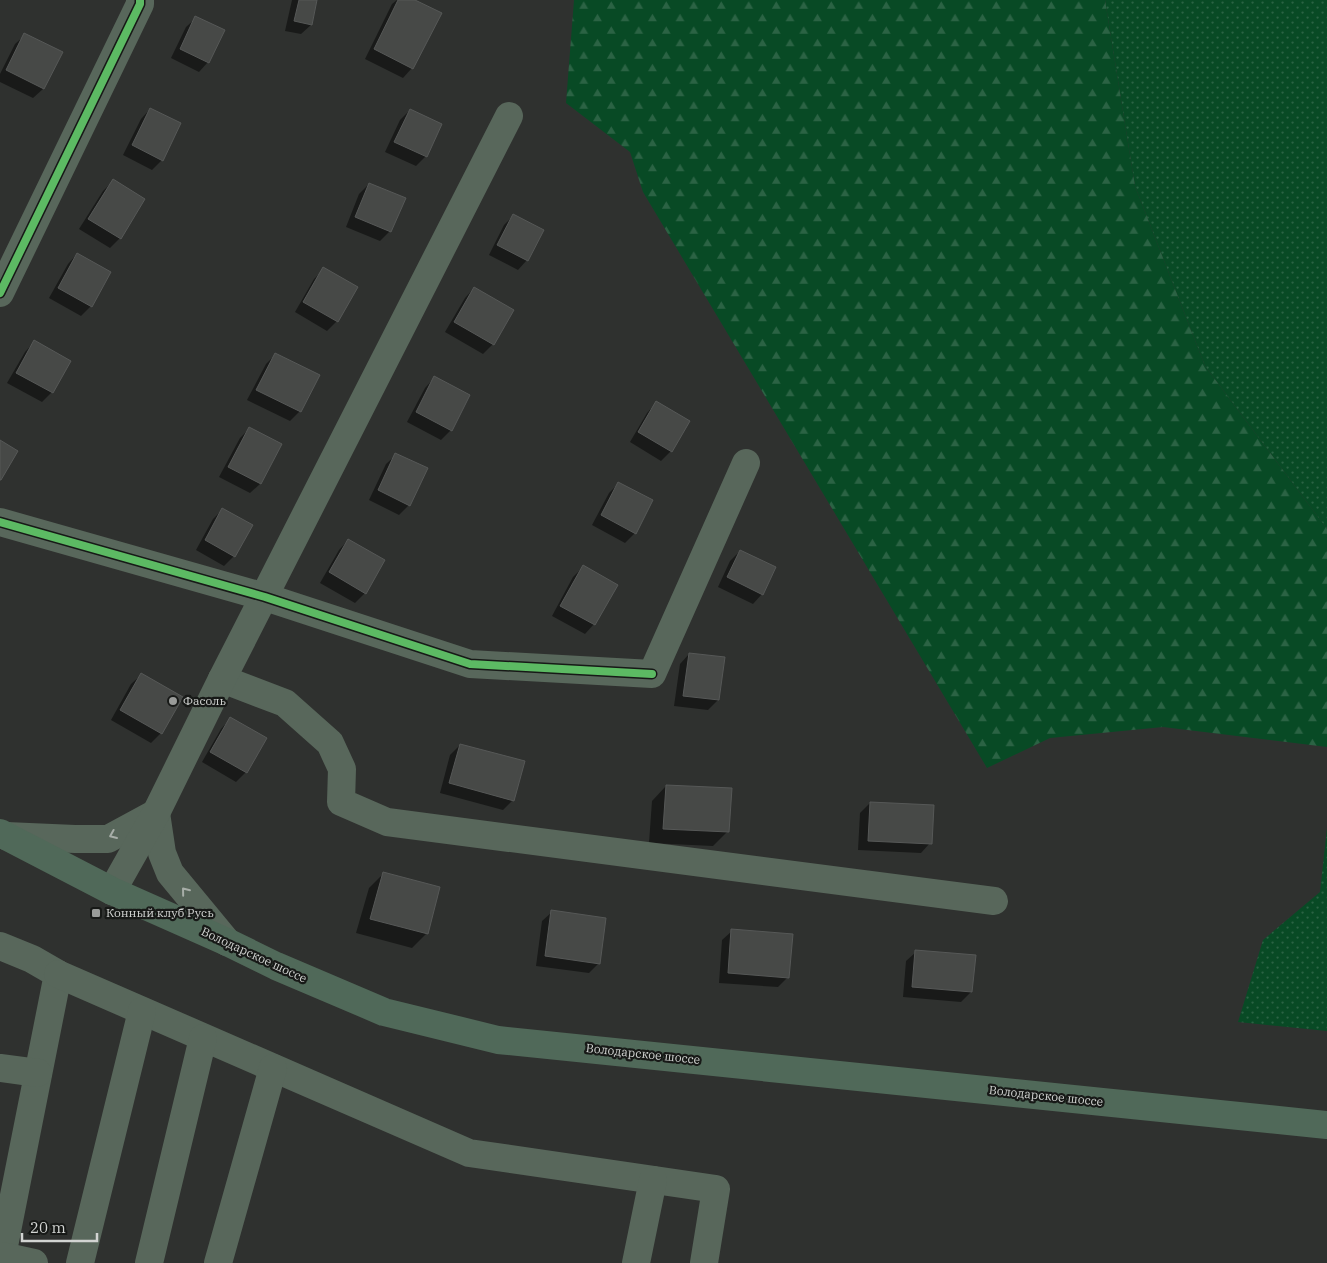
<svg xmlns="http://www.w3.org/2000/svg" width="1327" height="1263" viewBox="0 0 1327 1263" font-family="'IBM Plex Serif',serif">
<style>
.grass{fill:url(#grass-dots)}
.forest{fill:url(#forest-firs)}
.shadow{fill:#0007}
.building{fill:#474947;stroke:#565857}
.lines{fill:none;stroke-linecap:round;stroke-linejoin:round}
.minor{stroke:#58675b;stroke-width:28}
.major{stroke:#506959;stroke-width:28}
.cycleway-casing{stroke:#171917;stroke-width:11}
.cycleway{stroke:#5cba63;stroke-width:8}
.oneway{stroke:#a7aea8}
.poi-dot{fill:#999b99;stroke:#171917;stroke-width:2}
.labels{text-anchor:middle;stroke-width:4.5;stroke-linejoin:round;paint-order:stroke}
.poi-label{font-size:12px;fill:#d2d4d2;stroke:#171917;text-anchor:start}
.street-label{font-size:12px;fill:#d2d4d2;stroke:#171917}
</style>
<defs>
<pattern id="grass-dots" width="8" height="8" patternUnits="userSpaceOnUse" patternTransform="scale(1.25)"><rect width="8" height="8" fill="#084a25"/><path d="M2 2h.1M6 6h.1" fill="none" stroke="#2b6344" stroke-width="1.8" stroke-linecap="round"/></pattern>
<pattern id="forest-firs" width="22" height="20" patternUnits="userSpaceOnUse" patternTransform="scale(1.25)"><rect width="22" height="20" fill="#084a25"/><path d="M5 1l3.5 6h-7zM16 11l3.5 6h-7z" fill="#2b6344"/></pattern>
</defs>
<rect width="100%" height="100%" fill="#2f312f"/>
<g class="grass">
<polygon points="1105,0 1327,0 1327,529 1205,366 1135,186"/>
<polygon points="1327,828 1327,1031 1238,1022 1263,940 1320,892"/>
</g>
<polygon class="forest" points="574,0 1105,0 1135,186 1205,366 1327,529 1327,747 1163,727 1050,738 987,768 643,192 630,152 566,103"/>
<g class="shadow">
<polygon points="292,0 316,0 311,25 301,34 285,31"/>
<polygon points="397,0 412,0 412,68 403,78 365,59 392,4"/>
<polygon points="196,18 208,62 199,72 171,58 186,27"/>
<polygon points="25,35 61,53 43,89 33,98 0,82 0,74 15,44"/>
<polygon points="150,109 162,160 152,170 123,155 141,119"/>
<polygon points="410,110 426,156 416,166 385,152 400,120"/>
<polygon points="113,181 120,238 110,248 79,229 103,191"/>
<polygon points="369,184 390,231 380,241 346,227 359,194"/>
<polygon points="513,216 527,260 518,270 489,255 504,225"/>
<polygon points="77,254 91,306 81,316 49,298 68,264"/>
<polygon points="324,269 356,288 337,321 327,331 295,312 314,279"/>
<polygon points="474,288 493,344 483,354 445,332 465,298"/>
<polygon points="34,342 69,361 52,392 42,402 7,383 25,352"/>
<polygon points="276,354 318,375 300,411 290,421 247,400 266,364"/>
<polygon points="434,378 451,430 441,440 407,422 425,388"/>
<polygon points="656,403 671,451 661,461 630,442 647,413"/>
<polygon points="249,429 280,444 260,484 250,493 219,477 240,438"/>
<polygon points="396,455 409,505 399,515 369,500 386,464"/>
<polygon points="618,484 635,533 625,543 592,525 609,493"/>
<polygon points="223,509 234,556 224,566 196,550 213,519"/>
<polygon points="348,540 365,593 355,603 320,583 339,550"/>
<polygon points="740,551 762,594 753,604 718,587 730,561"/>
<polygon points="583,567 594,624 585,634 552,616 573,577"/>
<polygon points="689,654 718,700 708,710 674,706 680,664"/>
<polygon points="141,675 161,733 151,743 111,720 131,684"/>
<polygon points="230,719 246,772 236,782 202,762 221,729"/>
<polygon points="460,745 513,800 503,810 440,793 450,755"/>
<polygon points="666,786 728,831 713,846 649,843 652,801"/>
<polygon points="870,803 930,843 921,853 858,850 860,813"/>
<polygon points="384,873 427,933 412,948 356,933 369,888"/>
<polygon points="552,912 598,964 589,973 536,966 542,921"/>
<polygon points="732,931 788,977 778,987 719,983 722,940"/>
<polygon points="916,952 971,992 961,1002 903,997 906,961"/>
</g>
<g class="building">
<polygon points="299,0 317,0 312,25 294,21"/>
<polygon points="398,0 415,0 442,13 413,69 374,49"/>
<polygon points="195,16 225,30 209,63 180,49"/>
<polygon points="24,33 63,52 44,89 6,70"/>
<polygon points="150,108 181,123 163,161 132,145"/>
<polygon points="410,109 442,124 427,157 394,142"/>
<polygon points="113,179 145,199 121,239 88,219"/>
<polygon points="369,183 406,198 391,232 355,217"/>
<polygon points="513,214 544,230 528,261 497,245"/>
<polygon points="77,253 111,272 92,307 58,288"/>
<polygon points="323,267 358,287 338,322 303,302"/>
<polygon points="474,287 514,310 494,345 454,322"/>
<polygon points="34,340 71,361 53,393 16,373"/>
<polygon points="275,353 320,375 301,412 256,390"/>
<polygon points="434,376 470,395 452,431 416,412"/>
<polygon points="656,401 690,421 672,452 638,432"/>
<polygon points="249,427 282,444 261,484 228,467"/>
<polygon points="0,440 18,451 1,480 0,480"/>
<polygon points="395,453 428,468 410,506 378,490"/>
<polygon points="618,482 653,500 636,534 601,515"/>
<polygon points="222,508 253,525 235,557 205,540"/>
<polygon points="348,539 385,560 366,594 329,572"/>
<polygon points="740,550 776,567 763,595 727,577"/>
<polygon points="583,565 618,585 595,625 560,606"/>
<polygon points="689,653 725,657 719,700 683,696"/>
<polygon points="141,673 183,697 162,734 120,710"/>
<polygon points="230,717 267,738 247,773 210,752"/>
<polygon points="460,744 525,761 514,801 449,783"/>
<polygon points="666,785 732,788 729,832 663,829"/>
<polygon points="870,802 934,805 932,844 868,841"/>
<polygon points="383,872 440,887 428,934 370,919"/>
<polygon points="551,910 606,918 600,964 545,956"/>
<polygon points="731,929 793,934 789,978 728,973"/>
<polygon points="915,950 976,955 972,992 912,987"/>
</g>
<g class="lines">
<g class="minor">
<polyline points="0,293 140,4 140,0"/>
<polyline points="0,522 265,597 470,664 652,674 746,463"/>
<polyline points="222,679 285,703 330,743 342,769 341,802 387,822 994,901"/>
<polyline points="156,813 162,853 170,873 227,942"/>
<polyline points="6,836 75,839 108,839 156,813"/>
<polyline points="112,891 156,813 222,679 509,116"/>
<polyline points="0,946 32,959 58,974 2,1256 0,1255"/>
<polyline points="58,974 469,1153 716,1189 704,1263"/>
<polyline points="0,1068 38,1073"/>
<polyline points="2,1256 34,1263"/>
<polyline points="80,1263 142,1011"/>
<polyline points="149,1263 203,1038"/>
<polyline points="218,1263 273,1068"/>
<polyline points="636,1263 653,1180"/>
</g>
<polyline class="major" points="0,833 112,891 227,942 276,966 384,1012 498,1040 1327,1125"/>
<g class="cycleway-casing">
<g id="cycleway">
<polyline points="0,293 140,4 140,0"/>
<polyline points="0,522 265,597 470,664 652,674"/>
</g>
</g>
<use href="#cycleway" class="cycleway"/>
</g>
<defs><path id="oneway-chevron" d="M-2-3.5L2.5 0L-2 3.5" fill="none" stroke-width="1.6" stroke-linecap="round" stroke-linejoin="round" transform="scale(1.25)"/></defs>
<g class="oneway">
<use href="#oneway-chevron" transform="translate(113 835) rotate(157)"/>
<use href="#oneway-chevron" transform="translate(185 891) rotate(-129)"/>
</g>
<g class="poi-dot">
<circle cx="173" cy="701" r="5"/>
<rect x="91" y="908" width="10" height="10" rx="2.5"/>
</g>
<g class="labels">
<g class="poi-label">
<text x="183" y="705">Фасоль</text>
<text x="106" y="917">Конный клуб Русь</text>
</g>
<g class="street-label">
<text transform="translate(254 955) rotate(25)" y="4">Володарское шоссе</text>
<text transform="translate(643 1054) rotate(6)" y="4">Володарское шоссе</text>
<text transform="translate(1046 1096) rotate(6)" y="4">Володарское шоссе</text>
</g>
</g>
<path d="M22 1233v8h75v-8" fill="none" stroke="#d2d4d2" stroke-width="2.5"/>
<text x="30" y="1233" font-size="15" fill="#d2d4d2" stroke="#171917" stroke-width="4" paint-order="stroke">20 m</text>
</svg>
